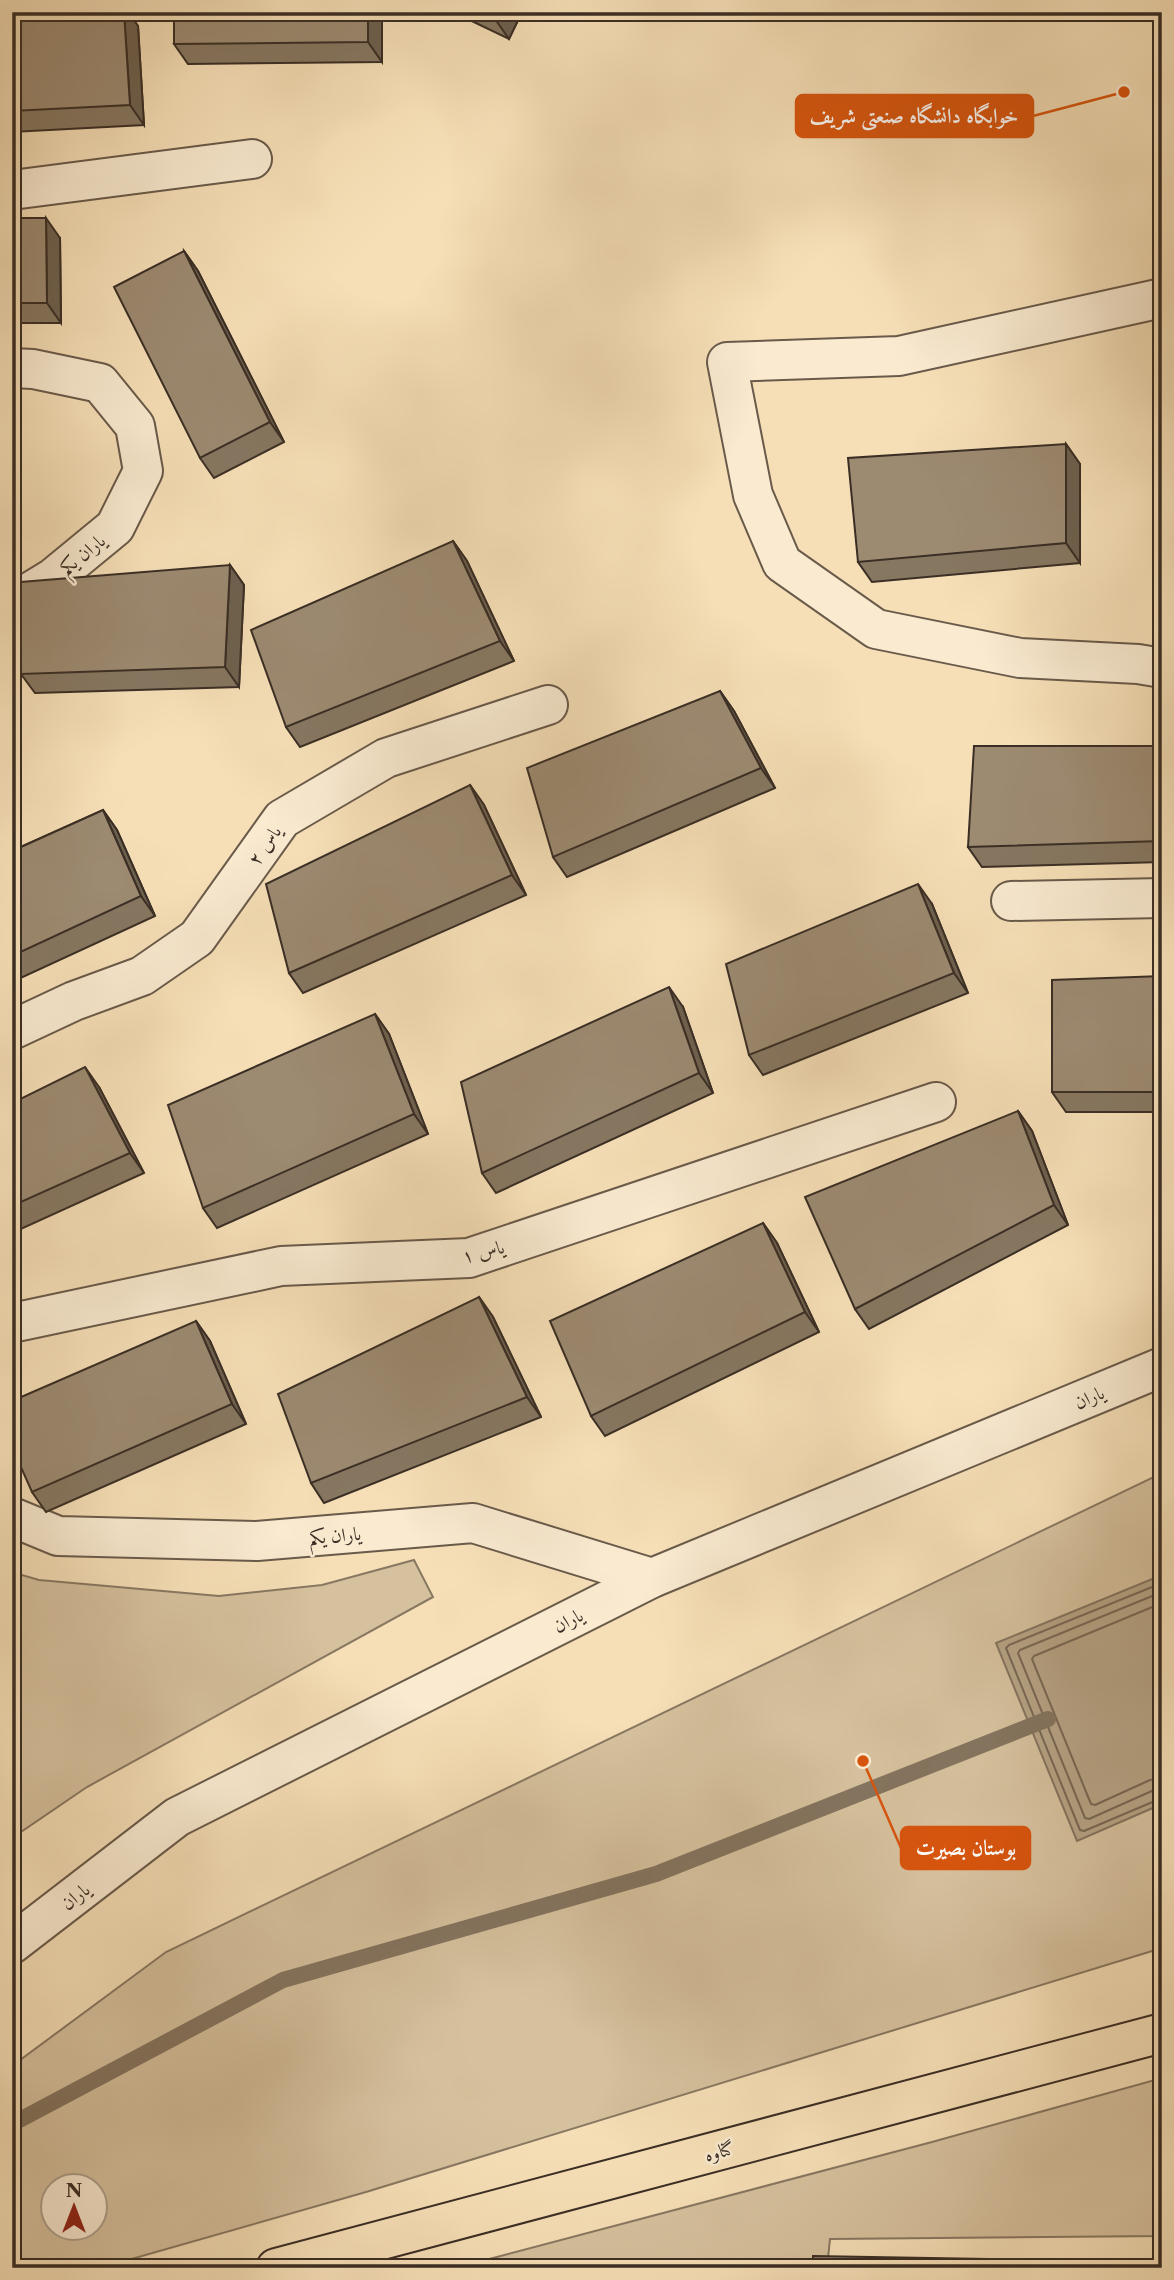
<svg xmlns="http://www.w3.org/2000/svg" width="1174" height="2280" viewBox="0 0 1174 2280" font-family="'Libre Caslon Text',Amiri,serif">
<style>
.green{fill:#d6c19e;stroke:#887862;stroke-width:2;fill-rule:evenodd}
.water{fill:#b6a385;stroke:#84745f;stroke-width:2}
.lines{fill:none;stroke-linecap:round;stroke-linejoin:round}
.shore{stroke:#786855;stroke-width:2}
.stream{stroke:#84745f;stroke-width:16}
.minor-casing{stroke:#695a4a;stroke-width:42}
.major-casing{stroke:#3a2e25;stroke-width:42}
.minor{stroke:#f9ead0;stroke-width:38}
.major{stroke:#f6dfb7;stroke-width:38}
.wall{fill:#867761;stroke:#3a2e25;stroke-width:2}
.shaded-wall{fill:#6d614f;stroke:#3a2e25;stroke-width:2}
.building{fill:#9c8a71;stroke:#3a2e25;stroke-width:2}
.labels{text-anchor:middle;stroke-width:5;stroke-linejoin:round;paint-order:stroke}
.street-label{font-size:19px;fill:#3a2e25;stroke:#f9ead0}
.leader{fill:none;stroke:#d7550e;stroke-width:2.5}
.callout-dot{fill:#d7550e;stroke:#f9ead0;stroke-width:2.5}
.callout{fill:#d7550e;stroke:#d7550e;stroke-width:2.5}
.callout-label{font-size:21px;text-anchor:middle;font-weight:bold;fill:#fff}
</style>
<rect width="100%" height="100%" fill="#f6dfb7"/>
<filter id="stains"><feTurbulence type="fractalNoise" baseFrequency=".00286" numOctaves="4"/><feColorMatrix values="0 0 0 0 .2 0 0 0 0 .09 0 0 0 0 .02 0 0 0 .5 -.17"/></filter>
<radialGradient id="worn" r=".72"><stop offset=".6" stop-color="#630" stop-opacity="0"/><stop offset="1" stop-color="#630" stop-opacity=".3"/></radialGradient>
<g class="green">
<path d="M1162,1473V1948L366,2192L100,2268H12V2066L166,1952ZM52,2186H94V2228H52Z"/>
<polygon points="414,1560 433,1597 87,1787 12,1838 12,1572 39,1580 219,1596 322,1585"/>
<polygon points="1162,2078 1162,2236 830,2239 827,2268 455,2268 932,2142"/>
</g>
<polygon class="water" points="1162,1575 1162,1804 1077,1841 996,1643"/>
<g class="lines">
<g class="shore">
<polyline points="1162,1583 1009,1645 1006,1648 1080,1830 1084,1831 1162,1798"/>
<polyline points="1162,1592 1020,1650 1018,1653 1085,1818 1089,1819 1154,1790 1162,1789"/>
<polyline points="1162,1603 1034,1656 1032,1659 1091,1804 1095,1805 1150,1780 1162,1778"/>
</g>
<polyline class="stream" points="12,2124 283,1980 656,1874 1048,1719"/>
<g class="minor-casing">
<g id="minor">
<polyline points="12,190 252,159"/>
<polyline points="1162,298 899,356 727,362 753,495 782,563 876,629 1020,658 1138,664 1162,668"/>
<polyline points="12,368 33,369 100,383 135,426 143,471 115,527 53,578 12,603"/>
<polyline points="1011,901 1162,898"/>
<polyline points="12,1030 74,1001 142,976 197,938 282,819 386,758 548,705"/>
<polyline points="12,1323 281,1266 469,1258 936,1102"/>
<polyline points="12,1517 58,1536 257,1541 473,1523 652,1578"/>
<polyline points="12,1944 177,1817 652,1578 1162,1367"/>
</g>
</g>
<g class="major-casing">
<polyline id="major" points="276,2268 1162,2033"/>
</g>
<use href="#minor" class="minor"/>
<use href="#major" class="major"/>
</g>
<g class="wall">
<polygon points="128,12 138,26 144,125 12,132 12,13"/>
<polygon points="382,12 382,62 188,64 174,44"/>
<polygon points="453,12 522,12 509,39"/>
<polygon points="12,218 60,238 61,323 12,323"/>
<polygon points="184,251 198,271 284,442 214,478 200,458"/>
<polygon points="1066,444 1080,464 1080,563 872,582 858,562"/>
<polygon points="453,541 467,561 514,661 300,747 286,727"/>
<polygon points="230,565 244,585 239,687 35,693 21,674"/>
<polygon points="720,691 734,711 775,788 567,877 553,857"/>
<polygon points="1162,746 1162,862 982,867 968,847"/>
<polygon points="470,785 484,805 526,895 303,993 289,973"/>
<polygon points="103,810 117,830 155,916 12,982 12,851"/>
<polygon points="932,904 968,993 763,1075 749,1055"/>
<polygon points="1162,976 1162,1112 1066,1112 1052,1092"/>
<polygon points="683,1007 713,1093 496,1193 482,1173"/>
<polygon points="375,1014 389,1034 428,1134 217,1228 203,1208"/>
<polygon points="99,1087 144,1173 12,1233 12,1103"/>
<polygon points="1018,1111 1032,1131 1068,1225 869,1329 855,1309"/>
<polygon points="763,1223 777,1243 819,1332 605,1436 591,1416"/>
<polygon points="479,1297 493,1317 541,1417 324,1503 311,1483"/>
<polygon points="196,1321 210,1341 246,1424 46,1512 32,1492"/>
</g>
<g class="shaded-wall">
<polygon points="124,12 128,12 138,26 144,125 130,105"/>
<polygon points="368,12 382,12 382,62 368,42"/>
<polygon points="498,12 522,12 509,39 495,19"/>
<polygon points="46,218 60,238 61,323 47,303"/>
<polygon points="184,251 198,271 284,442 270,422"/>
<polygon points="1066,444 1080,464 1080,563 1066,543"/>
<polygon points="12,480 16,511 12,505"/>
<polygon points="453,541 467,561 514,661 500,641"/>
<polygon points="230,565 244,585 239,687 225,667"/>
<polygon points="720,691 734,711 775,788 761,768"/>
<polygon points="470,785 484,805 526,895 512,875"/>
<polygon points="103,810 117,830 155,916 141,896"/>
<polygon points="918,884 932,904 968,993 954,973"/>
<polygon points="669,987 683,1007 713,1093 699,1073"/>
<polygon points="375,1014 389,1034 428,1134 414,1114"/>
<polygon points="85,1067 99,1087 144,1173 130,1153"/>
<polygon points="1018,1111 1032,1131 1068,1225 1054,1205"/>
<polygon points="763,1223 777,1243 819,1332 805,1312"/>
<polygon points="479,1297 493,1317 541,1417 527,1397"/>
<polygon points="196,1321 210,1341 246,1424 232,1404"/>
</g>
<g class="building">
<polygon points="124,12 130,105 12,111 12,13"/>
<polygon points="174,12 368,12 368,42 174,44"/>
<polygon points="481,12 498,12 495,19"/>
<polygon points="12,218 46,218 47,303 12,303"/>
<polygon points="184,251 270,422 200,458 114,287"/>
<polygon points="1066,444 1066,543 858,562 848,458"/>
<polygon points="453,541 500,641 286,727 251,630"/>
<polygon points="230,565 225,667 21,674 21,582"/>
<polygon points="720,691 761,768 553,857 527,768"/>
<polygon points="974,746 1162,746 1162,841 968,847"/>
<polygon points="470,785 512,875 289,973 266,884"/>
<polygon points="103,810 141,896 12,956 12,851"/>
<polygon points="918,884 954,973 749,1055 726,964"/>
<polygon points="1162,976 1162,1092 1052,1092 1052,980"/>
<polygon points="669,987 699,1073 482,1173 461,1082"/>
<polygon points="375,1014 414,1114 203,1208 168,1105"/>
<polygon points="85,1067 130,1153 12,1206 12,1103"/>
<polygon points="1018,1111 1054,1205 855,1309 805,1197"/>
<polygon points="763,1223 805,1312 591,1416 550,1321"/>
<polygon points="479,1297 527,1397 311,1483 278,1394"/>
<polygon points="196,1321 232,1404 32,1492 12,1447 12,1401"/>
<polygon points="813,2256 1162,2262 1162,2268 813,2268"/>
</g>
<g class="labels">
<g class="street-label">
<text transform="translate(82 554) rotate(-39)" y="7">یاران یکم</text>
<text transform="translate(264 845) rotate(-55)" y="7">یاس ۲</text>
<text transform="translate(483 1251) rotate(-14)" y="7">یاس ۱</text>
<text transform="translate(1089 1397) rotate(-23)" y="7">یاران</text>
<text transform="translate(335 1535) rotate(-5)" y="7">یاران یکم</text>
<text transform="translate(568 1620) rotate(-27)" y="7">یاران</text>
<text transform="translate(75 1896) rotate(-38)" y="7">یاران</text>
<text transform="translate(719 2151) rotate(-15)" y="7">گناوه</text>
</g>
</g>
<path class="leader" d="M1124 92L1033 116M863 1761L901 1848"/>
<g class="callout-dot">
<circle cx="1124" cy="92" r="7"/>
<circle cx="863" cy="1761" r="7"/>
</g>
<g class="callout">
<rect x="796" y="95" width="237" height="42" rx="7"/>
<rect x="901" y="1827" width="129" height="42" rx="7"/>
</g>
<g class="callout-label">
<text x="914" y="123">خوابگاه دانشگاه صنعتی شریف</text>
<text x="966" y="1855">بوستان بصیرت</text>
</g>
<rect width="1174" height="2280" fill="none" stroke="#f6dfb7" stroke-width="42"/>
<rect x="14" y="14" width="1146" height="2252" fill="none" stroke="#3a2e25" stroke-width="3.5"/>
<rect x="21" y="21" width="1132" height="2238" fill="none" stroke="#3a2e25" stroke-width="2"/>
<g transform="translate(74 2207)"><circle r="33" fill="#f9ead0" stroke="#ad9f8c" stroke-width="2"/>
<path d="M0-5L12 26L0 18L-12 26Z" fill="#8f2418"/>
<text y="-10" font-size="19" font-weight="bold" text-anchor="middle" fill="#3a2e25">N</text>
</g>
<rect width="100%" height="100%" filter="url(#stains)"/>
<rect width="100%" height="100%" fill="url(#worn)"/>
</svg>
